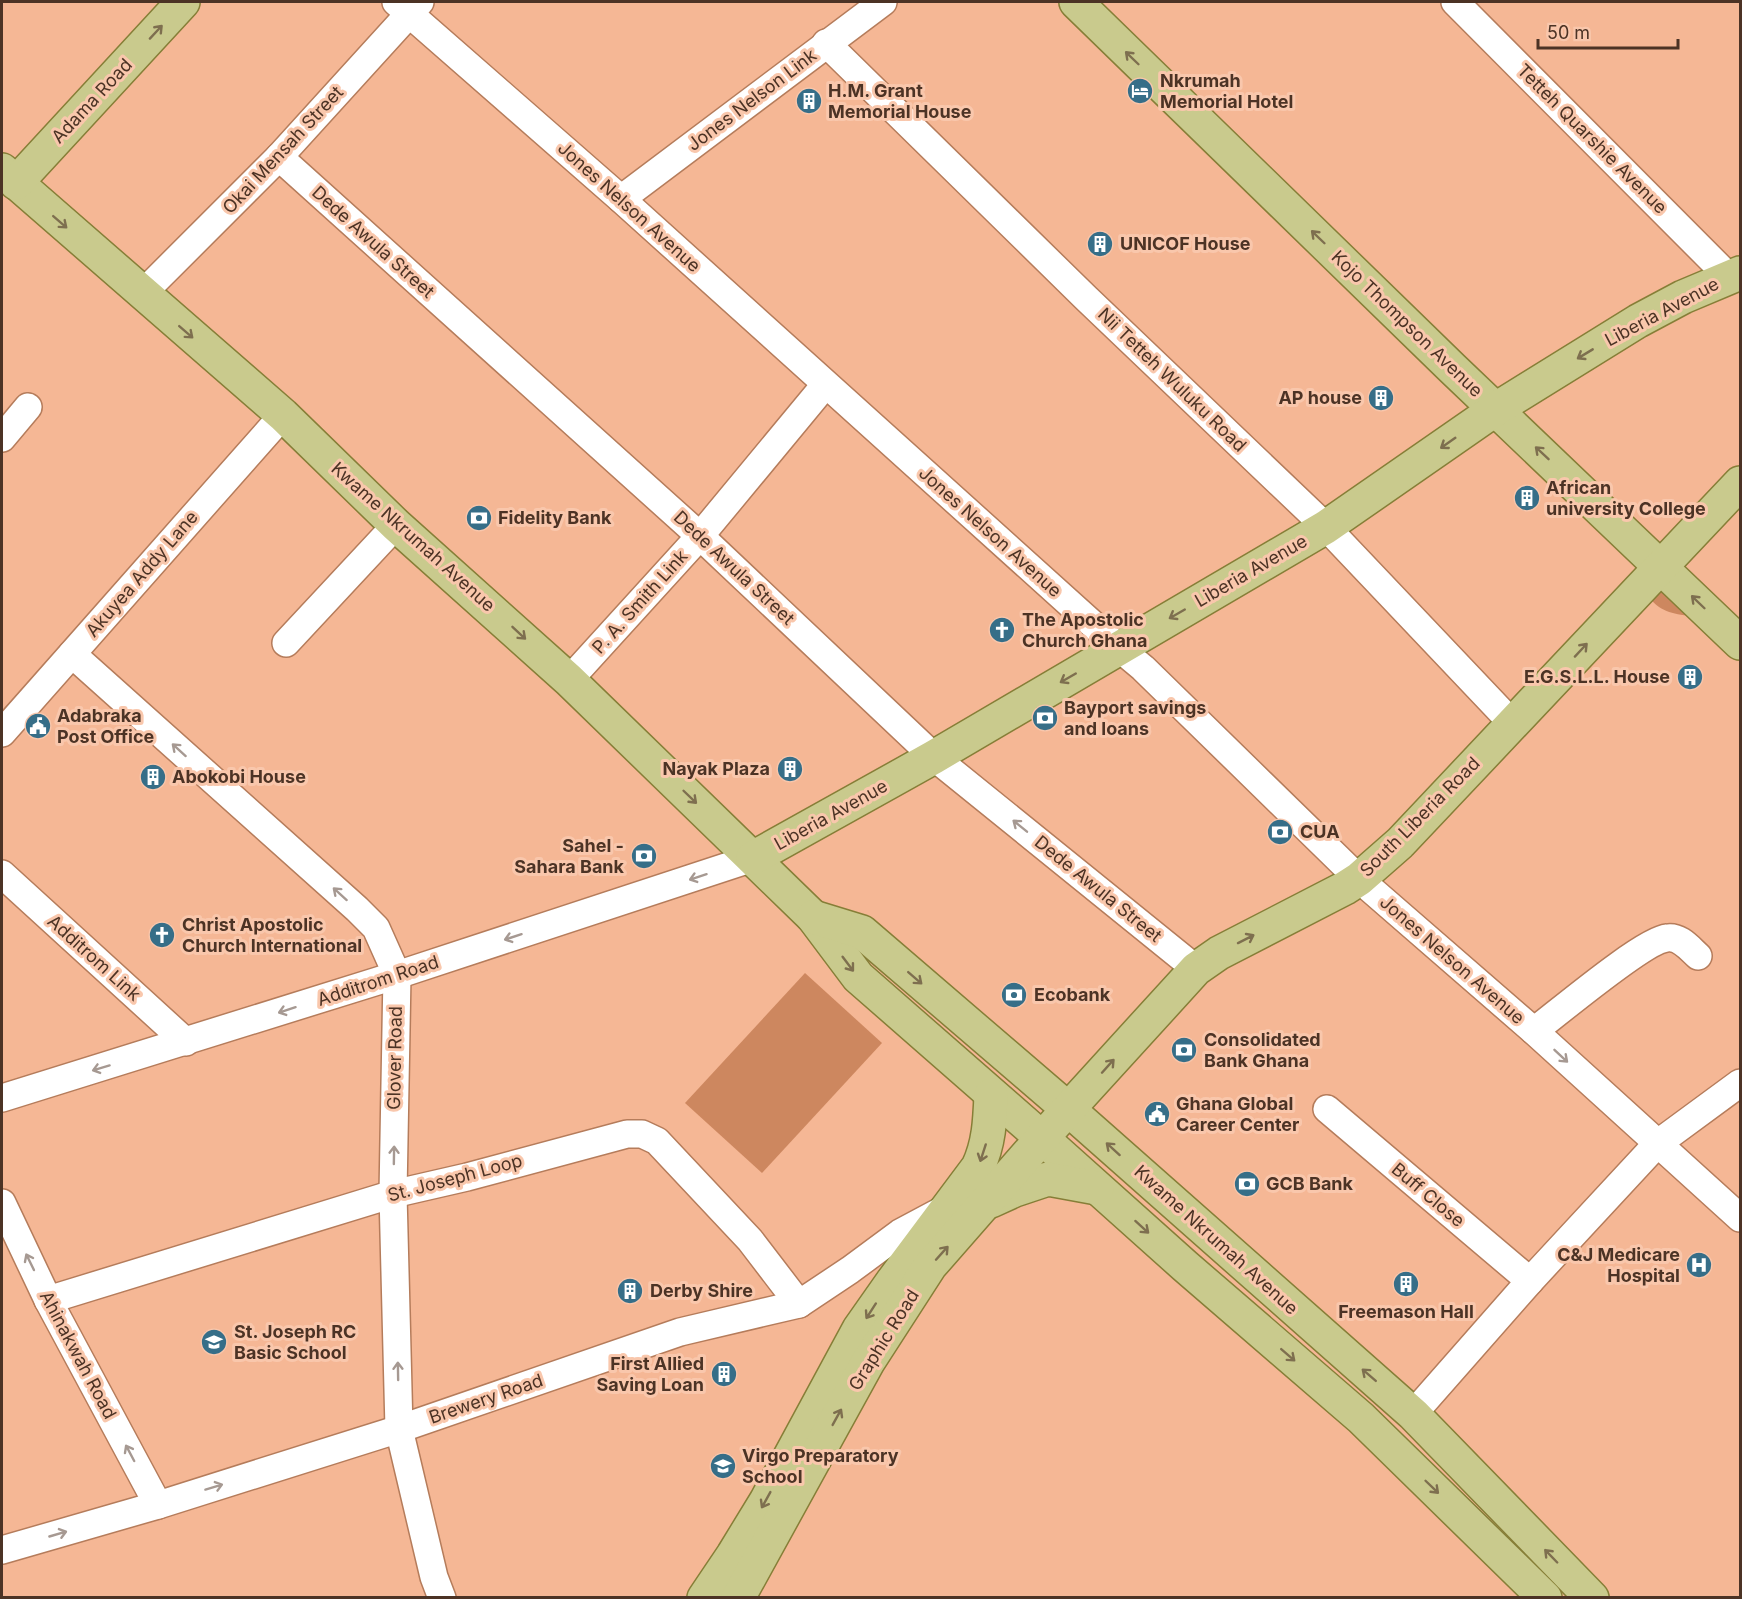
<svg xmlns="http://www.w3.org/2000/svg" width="1742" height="1599" viewBox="0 0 1742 1599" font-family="Inter,sans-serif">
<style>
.green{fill:#cd875f}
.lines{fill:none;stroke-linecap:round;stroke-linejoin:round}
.minor-casing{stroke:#b57c5b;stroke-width:30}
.major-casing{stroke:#867e37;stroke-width:36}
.minor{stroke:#fff;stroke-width:27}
.major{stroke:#c9ca8d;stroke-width:33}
.oneway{stroke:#7e6f4f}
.oneway2{stroke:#a69992}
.labels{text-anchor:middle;stroke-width:6;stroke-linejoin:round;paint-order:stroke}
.poi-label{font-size:18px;font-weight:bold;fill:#4c3325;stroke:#f9c7ac;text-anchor:start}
.street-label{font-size:18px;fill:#4c3325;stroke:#f9c7ac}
</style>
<rect width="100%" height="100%" fill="#f5b795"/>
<g class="green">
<path d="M1654,578L1691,616C1672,614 1659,611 1648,596Z"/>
<polygon points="805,973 882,1043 762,1173 685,1103"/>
</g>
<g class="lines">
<g class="minor-casing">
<g id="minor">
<polyline points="396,2 621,199 1119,648 1143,668 1359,879 1534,1031 1740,1218"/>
<polyline points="1455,2 1729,277"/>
<polyline points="826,43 1086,298 1326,527 1512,723"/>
<polyline points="279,157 700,536 934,757 1196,969"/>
<polyline points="621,199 883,2"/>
<polyline points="142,294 279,157 420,2"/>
<polyline points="2,438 28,407"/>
<polyline points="286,643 396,525"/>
<polyline points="72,654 357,909 376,928 397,975 393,1194 399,1429 434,1577 442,1598"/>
<polyline points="569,680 700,536 825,385"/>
<polyline points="2,733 283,415"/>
<polyline points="2,874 186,1042"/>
<path d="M1534,1031C1558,1013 1644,940 1667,938C1680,936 1689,948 1698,956"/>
<polyline points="2,1098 397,975 753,858"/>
<polyline points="1327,1109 1530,1281"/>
<polyline points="2,1203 48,1300 158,1505"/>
<polyline points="48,1300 393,1194 467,1177 627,1134 642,1134 657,1141 750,1240 799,1304"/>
<polyline points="1413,1414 1530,1281 1657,1144 1740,1083"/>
<polyline points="2,1550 158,1505 399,1429 680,1332 799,1304 850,1270 900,1233 945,1209"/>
</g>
</g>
<g class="major-casing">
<g id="major">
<polyline points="1076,2 1452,368 1740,643"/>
<polyline points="2,170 283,415 396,525 569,680 813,917 858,977 1042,1138 1185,1266 1361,1418 1545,1598"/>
<polyline points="16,183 183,2"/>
<polyline points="753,858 934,757 1326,527 1496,409 1638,321 1683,297 1740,273"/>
<polyline points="813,917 862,932 1068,1109 1413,1414 1592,1598"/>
<polyline points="991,1201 1015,1190 1048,1179 1097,1188"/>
<path d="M704,1598L733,1555L766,1501L859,1329L892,1282L978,1167C989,1144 990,1120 991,1095"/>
<polyline points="738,1598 868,1362 930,1266 1042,1138 1196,969 1219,953 1345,888 1359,879 1400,843 1740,483"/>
</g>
</g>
<use href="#minor" class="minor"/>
<use href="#major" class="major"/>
</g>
<defs><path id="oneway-shaft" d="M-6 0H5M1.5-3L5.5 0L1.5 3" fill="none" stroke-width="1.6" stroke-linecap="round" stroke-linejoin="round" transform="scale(1.5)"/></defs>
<g class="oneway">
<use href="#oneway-shaft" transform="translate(156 32) rotate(-47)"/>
<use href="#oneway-shaft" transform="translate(1132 58) rotate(-136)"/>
<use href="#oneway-shaft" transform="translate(60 222) rotate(41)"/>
<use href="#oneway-shaft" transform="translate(1318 237) rotate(-136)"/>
<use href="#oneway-shaft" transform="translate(186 332) rotate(41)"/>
<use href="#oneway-shaft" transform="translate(1585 354) rotate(149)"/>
<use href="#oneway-shaft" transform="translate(1448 443) rotate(145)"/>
<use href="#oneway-shaft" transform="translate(1542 453) rotate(-137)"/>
<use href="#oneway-shaft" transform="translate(1698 602) rotate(-136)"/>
<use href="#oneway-shaft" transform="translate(1177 614) rotate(150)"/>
<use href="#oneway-shaft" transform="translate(519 633) rotate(43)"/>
<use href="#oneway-shaft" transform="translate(1581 650) rotate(-47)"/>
<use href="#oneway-shaft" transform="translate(1068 678) rotate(150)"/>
<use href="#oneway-shaft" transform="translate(690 797) rotate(44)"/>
<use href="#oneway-shaft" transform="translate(1246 939) rotate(-27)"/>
<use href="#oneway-shaft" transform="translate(848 964) rotate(53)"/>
<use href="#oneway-shaft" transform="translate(915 978) rotate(41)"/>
<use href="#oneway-shaft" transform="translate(1108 1066) rotate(-48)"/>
<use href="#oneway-shaft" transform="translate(1113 1149) rotate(-138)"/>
<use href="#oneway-shaft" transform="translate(983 1153) rotate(108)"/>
<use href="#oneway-shaft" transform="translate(1142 1227) rotate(42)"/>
<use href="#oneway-shaft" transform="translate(942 1253) rotate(-48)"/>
<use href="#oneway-shaft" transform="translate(871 1311) rotate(123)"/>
<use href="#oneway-shaft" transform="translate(1288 1355) rotate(41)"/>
<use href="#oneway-shaft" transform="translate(1369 1375) rotate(-139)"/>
<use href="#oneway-shaft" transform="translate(837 1417) rotate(-61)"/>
<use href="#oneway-shaft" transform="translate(1432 1487) rotate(44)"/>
<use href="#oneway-shaft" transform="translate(766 1500) rotate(119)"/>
<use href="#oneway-shaft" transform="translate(1551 1556) rotate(-134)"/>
</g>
<g class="oneway2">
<use href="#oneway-shaft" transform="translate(179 750) rotate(-138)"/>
<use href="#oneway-shaft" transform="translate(1020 826) rotate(-141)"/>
<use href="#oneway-shaft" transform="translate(698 877) rotate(162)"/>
<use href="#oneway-shaft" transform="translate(340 894) rotate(-138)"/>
<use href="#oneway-shaft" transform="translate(513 937) rotate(162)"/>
<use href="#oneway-shaft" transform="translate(287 1010) rotate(162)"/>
<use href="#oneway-shaft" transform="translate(1561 1056) rotate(43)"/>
<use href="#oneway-shaft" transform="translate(101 1068) rotate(163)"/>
<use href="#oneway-shaft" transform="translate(394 1155) rotate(-89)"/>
<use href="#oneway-shaft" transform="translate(30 1262) rotate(-116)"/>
<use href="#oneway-shaft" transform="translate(398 1371) rotate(-91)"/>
<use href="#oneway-shaft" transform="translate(130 1453) rotate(-118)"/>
<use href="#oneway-shaft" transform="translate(214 1487) rotate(-17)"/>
<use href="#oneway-shaft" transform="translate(58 1534) rotate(-16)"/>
</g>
<defs>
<g id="hotel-disc" transform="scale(1.35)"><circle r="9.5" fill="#366e88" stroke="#f9c7ac"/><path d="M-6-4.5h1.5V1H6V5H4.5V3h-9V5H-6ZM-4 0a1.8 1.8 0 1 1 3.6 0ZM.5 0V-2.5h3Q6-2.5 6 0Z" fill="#fff"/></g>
<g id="building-disc" transform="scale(1.35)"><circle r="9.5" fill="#366e88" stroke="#f9c7ac"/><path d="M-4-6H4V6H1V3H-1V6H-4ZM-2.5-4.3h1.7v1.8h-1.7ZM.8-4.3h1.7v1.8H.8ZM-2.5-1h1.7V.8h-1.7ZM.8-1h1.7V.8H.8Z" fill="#fff"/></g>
<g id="bank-disc" transform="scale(1.35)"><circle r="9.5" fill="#366e88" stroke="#f9c7ac"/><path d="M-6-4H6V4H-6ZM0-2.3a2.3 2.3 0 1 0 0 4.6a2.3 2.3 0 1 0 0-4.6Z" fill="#fff"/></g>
<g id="church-disc" transform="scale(1.35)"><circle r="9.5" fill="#366e88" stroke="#f9c7ac"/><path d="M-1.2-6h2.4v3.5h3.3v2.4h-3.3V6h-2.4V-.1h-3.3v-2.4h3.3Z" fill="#fff"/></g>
<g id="civic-disc" transform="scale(1.35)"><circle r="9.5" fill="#366e88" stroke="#f9c7ac"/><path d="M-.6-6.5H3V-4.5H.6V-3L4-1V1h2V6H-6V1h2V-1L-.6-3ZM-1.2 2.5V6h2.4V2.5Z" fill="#fff"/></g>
<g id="hospital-disc" transform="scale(1.35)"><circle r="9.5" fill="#366e88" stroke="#f9c7ac"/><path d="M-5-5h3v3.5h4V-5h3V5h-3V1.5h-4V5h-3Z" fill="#fff"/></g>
<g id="school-disc" transform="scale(1.35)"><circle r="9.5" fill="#366e88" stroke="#f9c7ac"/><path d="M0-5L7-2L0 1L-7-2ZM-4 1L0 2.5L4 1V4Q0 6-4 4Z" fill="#fff"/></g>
</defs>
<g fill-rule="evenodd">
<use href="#hotel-disc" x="1140" y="91"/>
<use href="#building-disc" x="809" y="101"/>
<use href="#building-disc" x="1100" y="244"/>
<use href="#building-disc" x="1381" y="398"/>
<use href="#building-disc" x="1527" y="498"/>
<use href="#bank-disc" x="479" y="518"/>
<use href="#church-disc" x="1002" y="630"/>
<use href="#building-disc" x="1690" y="677"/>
<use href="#bank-disc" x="1045" y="718"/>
<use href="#civic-disc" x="38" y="726"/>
<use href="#building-disc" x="790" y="769"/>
<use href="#building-disc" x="153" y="777"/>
<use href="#bank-disc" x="1280" y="832"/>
<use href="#bank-disc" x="644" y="856"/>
<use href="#church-disc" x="162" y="935"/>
<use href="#bank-disc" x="1014" y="995"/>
<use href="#bank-disc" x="1184" y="1050"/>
<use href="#civic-disc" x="1157" y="1114"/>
<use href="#bank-disc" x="1247" y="1184"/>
<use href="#hospital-disc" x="1699" y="1265"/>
<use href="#building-disc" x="1406" y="1284"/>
<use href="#building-disc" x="630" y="1291"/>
<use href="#school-disc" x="214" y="1342"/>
<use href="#building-disc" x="724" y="1374"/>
<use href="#school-disc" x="723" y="1466"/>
</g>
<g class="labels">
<g class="poi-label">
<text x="1160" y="87">Nkrumah<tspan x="1160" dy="21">Memorial Hotel</tspan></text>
<text x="828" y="97">H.M. Grant<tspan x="828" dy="21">Memorial House</tspan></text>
<text x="1120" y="250">UNICOF House</text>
<text x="1362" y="404" text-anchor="end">AP house</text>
<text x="1546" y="494">African<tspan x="1546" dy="21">university College</tspan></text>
<text x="498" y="524">Fidelity Bank</text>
<text x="1022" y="626">The Apostolic<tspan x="1022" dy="21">Church Ghana</tspan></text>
<text x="1670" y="683" text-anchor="end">E.G.S.L.L. House</text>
<text x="1064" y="714">Bayport savings<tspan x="1064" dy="21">and loans</tspan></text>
<text x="57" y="722">Adabraka<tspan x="57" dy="21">Post Office</tspan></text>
<text x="770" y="775" text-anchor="end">Nayak Plaza</text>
<text x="172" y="783">Abokobi House</text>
<text x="1300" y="838">CUA</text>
<text x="624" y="852" text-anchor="end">Sahel -<tspan x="624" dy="21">Sahara Bank</tspan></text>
<text x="182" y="931">Christ Apostolic<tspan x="182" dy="21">Church International</tspan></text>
<text x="1034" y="1001">Ecobank</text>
<text x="1204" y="1046">Consolidated<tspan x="1204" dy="21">Bank Ghana</tspan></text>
<text x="1176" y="1110">Ghana Global<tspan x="1176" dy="21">Career Center</tspan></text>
<text x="1266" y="1190">GCB Bank</text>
<text x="1680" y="1261" text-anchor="end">C&amp;J Medicare<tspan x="1680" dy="21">Hospital</tspan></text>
<text x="650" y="1297">Derby Shire</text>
<text x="1406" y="1318" text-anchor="middle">Freemason Hall</text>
<text x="234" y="1338">St. Joseph RC<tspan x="234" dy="21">Basic School</tspan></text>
<text x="704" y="1370" text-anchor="end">First Allied<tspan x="704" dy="21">Saving Loan</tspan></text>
<text x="742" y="1462">Virgo Preparatory<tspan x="742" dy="21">School</tspan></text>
</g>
<g class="street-label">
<text transform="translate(752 100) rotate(-37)" y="6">Jones Nelson Link</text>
<text transform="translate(92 101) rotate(-47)" y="6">Adama Road</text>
<text transform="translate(1592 139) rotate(45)" y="6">Tetteh Quarshie Avenue</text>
<text transform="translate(283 150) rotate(-47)" y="6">Okai Mensah Street</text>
<text transform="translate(629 207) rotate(42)" y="6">Jones Nelson Avenue</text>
<text transform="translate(373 242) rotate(42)" y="6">Dede Awula Street</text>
<text transform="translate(1662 312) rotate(-28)" y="6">Liberia Avenue</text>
<text transform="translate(1407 324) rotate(44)" y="6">Kojo Thompson Avenue</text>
<text transform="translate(1172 380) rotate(44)" y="6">Nii Tetteh Wuluku Road</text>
<text transform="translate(990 532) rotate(42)" y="6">Jones Nelson Avenue</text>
<text transform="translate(413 537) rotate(42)" y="6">Kwame Nkrumah Avenue</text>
<text transform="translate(734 568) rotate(43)" y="6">Dede Awula Street</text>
<text transform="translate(1251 571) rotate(-30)" y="6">Liberia Avenue</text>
<text transform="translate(142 574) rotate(-49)" y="6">Akuyea Addy Lane</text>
<text transform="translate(640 602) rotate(-48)" y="6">P. A. Smith Link</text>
<text transform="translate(831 815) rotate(-29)" y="6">Liberia Avenue</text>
<text transform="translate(1420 817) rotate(-45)" y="6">South Liberia Road</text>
<text transform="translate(1098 889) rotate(39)" y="6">Dede Awula Street</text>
<text transform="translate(94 958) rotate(42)" y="6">Additrom Link</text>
<text transform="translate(1452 960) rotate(41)" y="6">Jones Nelson Avenue</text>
<text transform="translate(378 981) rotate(-18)" y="6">Additrom Road</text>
<text transform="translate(395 1058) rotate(-89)" y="6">Glover Road</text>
<text transform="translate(455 1178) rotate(-15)" y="6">St. Joseph Loop</text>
<text transform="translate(1428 1195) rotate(40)" y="6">Buff Close</text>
<text transform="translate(1216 1240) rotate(42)" y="6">Kwame Nkrumah Avenue</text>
<text transform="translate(884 1340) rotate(-58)" y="6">Graphic Road</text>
<text transform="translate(78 1355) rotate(62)" y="6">Ahinakwah Road</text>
<text transform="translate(486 1399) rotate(-19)" y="6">Brewery Road</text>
</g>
</g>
<rect width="1742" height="1599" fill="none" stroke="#4c3325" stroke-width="6"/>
<path d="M1538 39v9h140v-9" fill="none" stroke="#4c3325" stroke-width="3"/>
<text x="1547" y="39" font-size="18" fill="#4c3325" stroke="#f9c7ac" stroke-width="4.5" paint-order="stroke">50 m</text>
</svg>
